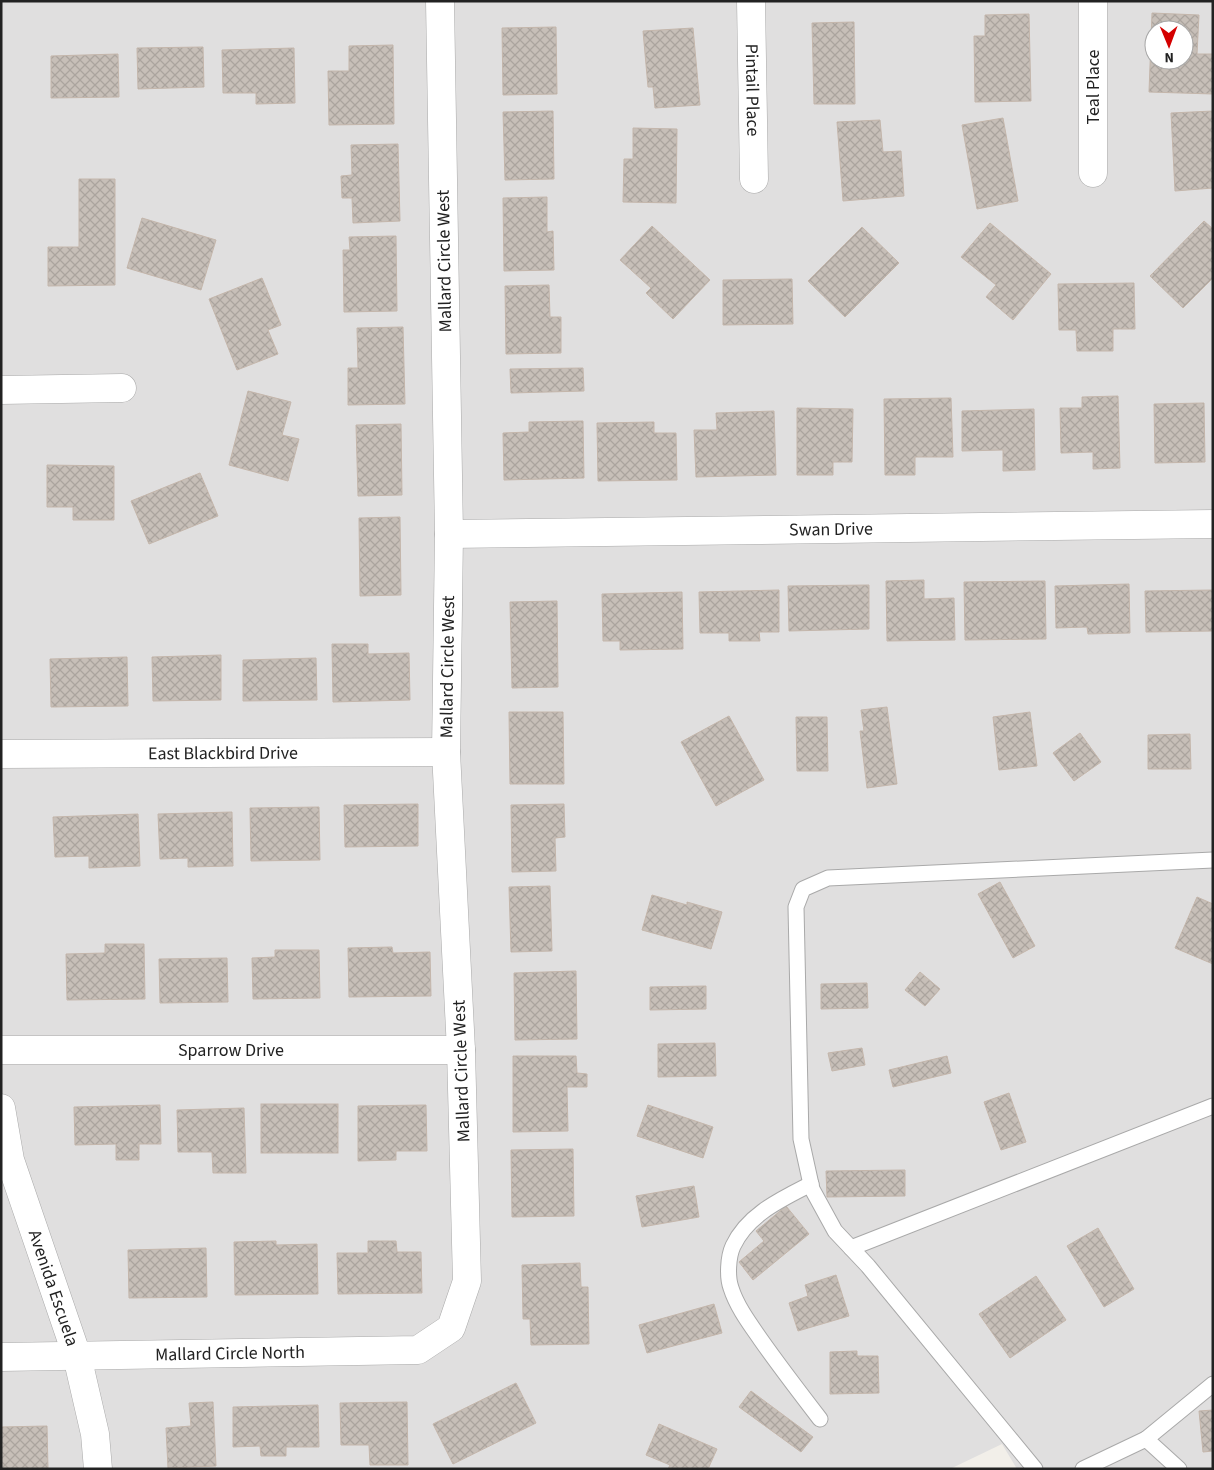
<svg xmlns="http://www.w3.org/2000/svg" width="1214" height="1470" viewBox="0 0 1214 1470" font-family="'Source Sans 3',sans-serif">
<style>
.residential{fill:#e0dfdf;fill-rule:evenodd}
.building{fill:url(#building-cross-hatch);stroke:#c4b6ab;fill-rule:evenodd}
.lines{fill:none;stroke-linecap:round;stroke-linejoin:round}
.service-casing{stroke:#a9a9a9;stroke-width:17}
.minor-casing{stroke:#a9a9a9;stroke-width:29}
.service{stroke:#fff;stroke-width:15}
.minor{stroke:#fff;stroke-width:28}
.labels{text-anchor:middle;stroke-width:4;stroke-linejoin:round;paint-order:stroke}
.street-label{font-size:18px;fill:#222;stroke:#fff}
</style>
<defs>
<pattern id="building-cross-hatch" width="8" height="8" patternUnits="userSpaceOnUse" patternTransform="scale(1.25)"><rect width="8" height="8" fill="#c7bfb8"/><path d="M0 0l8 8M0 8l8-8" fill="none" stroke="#aba49e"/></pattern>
</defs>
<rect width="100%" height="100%" fill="#f2efe9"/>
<path class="residential" d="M1,1H1213V1469H1017L1002,1444L950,1469H1ZM1154,30H1184V60H1154Z"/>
<g class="building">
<path d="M1152,13L1199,15L1197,54H1213V94L1149,92ZM1154,30H1184V60H1154Z"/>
<polygon points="1029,14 1031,101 975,102 974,36 985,36 985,15"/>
<polygon points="854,22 855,104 814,104 812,23"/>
<polygon points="556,27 557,94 503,95 502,28"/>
<polygon points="693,28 700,105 655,108 653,87 648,87 643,31"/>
<polygon points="393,45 394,124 329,125 328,71 349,71 349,46"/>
<polygon points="203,47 204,87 138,89 137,48"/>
<polygon points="294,48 295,103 256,104 256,93 223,93 222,50"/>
<polygon points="118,54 119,97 51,98 51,56"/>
<polygon points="553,111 554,179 505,180 503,112"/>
<polygon points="1213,111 1213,188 1175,191 1171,113"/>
<polygon points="1003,118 1018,201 977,209 962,125"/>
<polygon points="880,120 883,152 901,151 904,196 843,201 837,122"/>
<polygon points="633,128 677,129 676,203 623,202 624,159 633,159"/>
<polygon points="398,144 400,221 353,223 352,198 342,198 341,176 352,175 351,145"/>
<polygon points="79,179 115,179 115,285 48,286 48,247 79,247"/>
<polygon points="547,197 547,232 553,231 554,270 504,271 503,198"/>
<polygon points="142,218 216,240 201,290 127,268"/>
<polygon points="1204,221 1213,229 1213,278 1183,308 1150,276"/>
<polygon points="990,223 1051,274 1013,320 986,297 996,285 961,257"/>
<polygon points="652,226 710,280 673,319 646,293 651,288 620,260"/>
<polygon points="862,227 899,263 845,317 808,281"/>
<polygon points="396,236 397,311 344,312 343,250 350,250 349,237"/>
<polygon points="262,278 281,325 268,330 278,354 237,370 209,299"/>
<polygon points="792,279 793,324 723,325 723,280"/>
<polygon points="1134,283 1135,329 1113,329 1113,351 1077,351 1076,330 1059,330 1058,284"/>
<polygon points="549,285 550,317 561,317 561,353 506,354 505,286"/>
<polygon points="403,327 405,404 348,405 348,368 358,368 357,328"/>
<polygon points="583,368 584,391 511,393 510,369"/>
<polygon points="248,391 291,402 282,435 299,439 288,481 229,465"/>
<polygon points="1118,396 1120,468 1093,469 1093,452 1061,453 1060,408 1082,408 1082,397"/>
<polygon points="951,398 953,457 915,457 915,475 885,475 884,399"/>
<polygon points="1204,403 1205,462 1155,463 1154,404"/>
<polygon points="797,408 853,409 852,462 833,462 833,475 797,475"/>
<polygon points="1034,409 1035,470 1003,471 1003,450 962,451 962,411"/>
<polygon points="774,411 776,475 696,477 694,430 717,430 716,413"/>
<polygon points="583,421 584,478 504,480 503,433 529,432 529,422"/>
<polygon points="654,422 654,433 676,433 677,480 598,481 597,423"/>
<polygon points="401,424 402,495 358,496 356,425"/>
<polygon points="47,465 114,466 114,520 73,520 73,507 47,507"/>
<polygon points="200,473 218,516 149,544 131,501"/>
<polygon points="400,517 401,595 360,596 359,518"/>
<polygon points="924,580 924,599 954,598 955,640 887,641 886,581"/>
<polygon points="1045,581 1046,639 965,640 964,582"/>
<polygon points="1129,584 1130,633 1088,634 1087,627 1056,628 1055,586"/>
<polygon points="869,585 869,629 789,631 788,586"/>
<polygon points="779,590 779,632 759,632 760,641 729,641 729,633 700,633 699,592"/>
<polygon points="1213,590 1213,631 1146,632 1145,591"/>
<polygon points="682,592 683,649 620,650 620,641 603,641 602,594"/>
<polygon points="557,601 558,687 512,688 510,602"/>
<polygon points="332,644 368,644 368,654 409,653 410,700 333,702"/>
<polygon points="221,655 221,700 153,701 152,657"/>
<polygon points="127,657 128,706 51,707 50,659"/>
<polygon points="316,658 317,700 243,701 243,660"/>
<polygon points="887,707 897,784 867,788 860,731 864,731 861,710"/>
<polygon points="509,712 563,712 564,784 510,784"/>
<polygon points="1030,712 1037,766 999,770 993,717"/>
<polygon points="729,716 764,780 716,806 681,742"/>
<polygon points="796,717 827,717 828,771 797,771"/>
<polygon points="1080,733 1101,762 1074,781 1053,753"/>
<polygon points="1190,734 1191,769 1148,769 1148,735"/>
<polygon points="418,804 418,846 345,847 344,805"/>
<polygon points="564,804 565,837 555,838 556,871 512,872 511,805"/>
<polygon points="319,807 320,860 251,861 250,808"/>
<polygon points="232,812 233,866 188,867 188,858 160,859 158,814"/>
<polygon points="138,814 140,866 89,868 89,856 55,857 53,817"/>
<polygon points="1000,882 1035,946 1013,958 978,894"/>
<polygon points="550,886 552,951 511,952 509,887"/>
<polygon points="652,895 687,905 687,902 722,912 711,949 642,930"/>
<polygon points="1197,897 1213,904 1213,964 1175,948"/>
<polygon points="105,944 144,944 145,999 67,1000 66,954 105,953"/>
<polygon points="392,947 393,953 430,952 431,996 349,997 348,948"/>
<polygon points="275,950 319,950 320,998 253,999 252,958 275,957"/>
<polygon points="227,958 228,1002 160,1003 159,959"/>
<polygon points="576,971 577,1039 515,1040 514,973"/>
<polygon points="920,972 940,989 925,1006 905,990"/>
<polygon points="867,983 868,1008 821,1009 821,984"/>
<polygon points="706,986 706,1009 650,1010 650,987"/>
<polygon points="715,1043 716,1076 658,1077 658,1044"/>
<polygon points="862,1048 865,1065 832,1071 828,1053"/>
<polygon points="513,1056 576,1056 577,1073 587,1074 587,1087 567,1087 568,1131 513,1132"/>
<polygon points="947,1056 951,1073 893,1087 889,1070"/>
<polygon points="1009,1093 1026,1142 1001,1150 984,1102"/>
<rect x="261" y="1104" width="77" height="49"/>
<polygon points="160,1105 161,1144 139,1144 139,1160 116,1160 116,1144 75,1145 74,1107"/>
<polygon points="426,1105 427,1151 396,1151 396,1160 358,1161 358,1106"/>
<polygon points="648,1105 713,1127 703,1158 637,1136"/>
<polygon points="244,1108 246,1173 213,1173 212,1152 178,1152 177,1110"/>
<polygon points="573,1149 574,1216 512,1217 511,1150"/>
<polygon points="905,1170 905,1196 827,1197 826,1171"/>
<polygon points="694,1186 699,1217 642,1227 636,1196"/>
<polygon points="786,1206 809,1234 753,1280 739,1262 764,1241 756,1231"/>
<polygon points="1098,1228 1134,1289 1104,1307 1067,1246"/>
<polygon points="276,1241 276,1245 317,1244 318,1294 235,1295 234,1242"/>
<polygon points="368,1241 396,1241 397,1252 421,1252 422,1293 338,1294 337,1253 368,1253"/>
<polygon points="206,1248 207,1297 129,1298 128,1250"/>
<polygon points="580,1263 581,1287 588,1287 589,1344 531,1345 530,1319 523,1319 522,1265"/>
<polygon points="836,1275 849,1316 798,1331 789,1303 808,1296 805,1285"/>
<polygon points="1036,1276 1066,1320 1010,1358 979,1314"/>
<polygon points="714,1304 722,1333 647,1353 639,1325"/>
<polygon points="857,1351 857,1356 878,1356 879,1393 830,1394 830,1352"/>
<polygon points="516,1383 536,1423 453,1464 433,1424"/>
<polygon points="751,1391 813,1437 801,1452 739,1407"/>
<polygon points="213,1402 216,1466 168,1468 166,1428 191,1426 189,1403"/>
<polygon points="407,1402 408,1465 370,1465 369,1445 341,1445 340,1403"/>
<polygon points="318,1405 319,1447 286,1447 286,1456 261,1456 260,1446 233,1447 233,1407"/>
<polygon points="1213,1410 1213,1451 1203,1452 1199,1411"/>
<polygon points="659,1424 717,1449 708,1469 668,1469 670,1465 646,1455"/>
<polygon points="47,1426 48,1469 1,1469 1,1427"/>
</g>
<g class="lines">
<g class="service-casing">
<g id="service">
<path d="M811,1184C782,1199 748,1214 733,1246C728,1257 727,1277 731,1288C737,1307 750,1324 761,1340C780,1367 800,1393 820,1419"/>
<polyline points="851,1248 1213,1106"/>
<polyline points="1146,1439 1213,1384"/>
<polyline points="1035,1469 868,1266 835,1231 812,1189 801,1139 796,907 803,889 828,878 1213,860"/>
<polyline points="1083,1469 1146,1439 1179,1469"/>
</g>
</g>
<g class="minor-casing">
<g id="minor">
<path id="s1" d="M751,1L754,179"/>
<polyline points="1093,1 1093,173"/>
<polyline points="1,390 122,388"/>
<path id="s2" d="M449,534L1213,524"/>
<path id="s3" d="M1,754L446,752"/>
<path id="s4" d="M1,1050H461"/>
<path id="s5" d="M1,1108L10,1160L77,1356L95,1434L98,1469"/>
<path id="s6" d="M1,1357L418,1350L451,1328L467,1281L461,1050L446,752L449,534L440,1"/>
</g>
</g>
<use href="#service" class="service"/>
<use href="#minor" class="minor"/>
</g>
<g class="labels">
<g class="street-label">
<text transform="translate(1093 87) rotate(-90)" y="6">Teal Place</text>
<text dy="6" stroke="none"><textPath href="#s1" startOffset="89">Pintail Place</textPath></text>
<text transform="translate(444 261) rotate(-91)" y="6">Mallard Circle West</text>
<text dy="6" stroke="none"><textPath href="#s2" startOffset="382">Swan Drive</textPath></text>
<text dy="6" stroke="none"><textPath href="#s6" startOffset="1121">Mallard Circle West</textPath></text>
<text dy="6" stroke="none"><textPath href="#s3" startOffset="222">East Blackbird Drive</textPath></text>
<text dy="6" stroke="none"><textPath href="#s4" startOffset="230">Sparrow Drive</textPath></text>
<text transform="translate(461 1071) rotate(-92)" y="6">Mallard Circle West</text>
<text dy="6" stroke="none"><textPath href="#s5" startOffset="188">Avenida Escuela</textPath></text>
<text dy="6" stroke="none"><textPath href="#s6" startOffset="229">Mallard Circle North</textPath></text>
</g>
</g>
<rect width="1214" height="1470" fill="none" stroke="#222222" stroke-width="5"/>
<g transform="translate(1169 45) rotate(179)"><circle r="24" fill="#ffffff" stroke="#a7a7a7"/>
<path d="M0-4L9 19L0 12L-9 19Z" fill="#d40000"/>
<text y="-8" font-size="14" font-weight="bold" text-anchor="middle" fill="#222222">N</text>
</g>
</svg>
